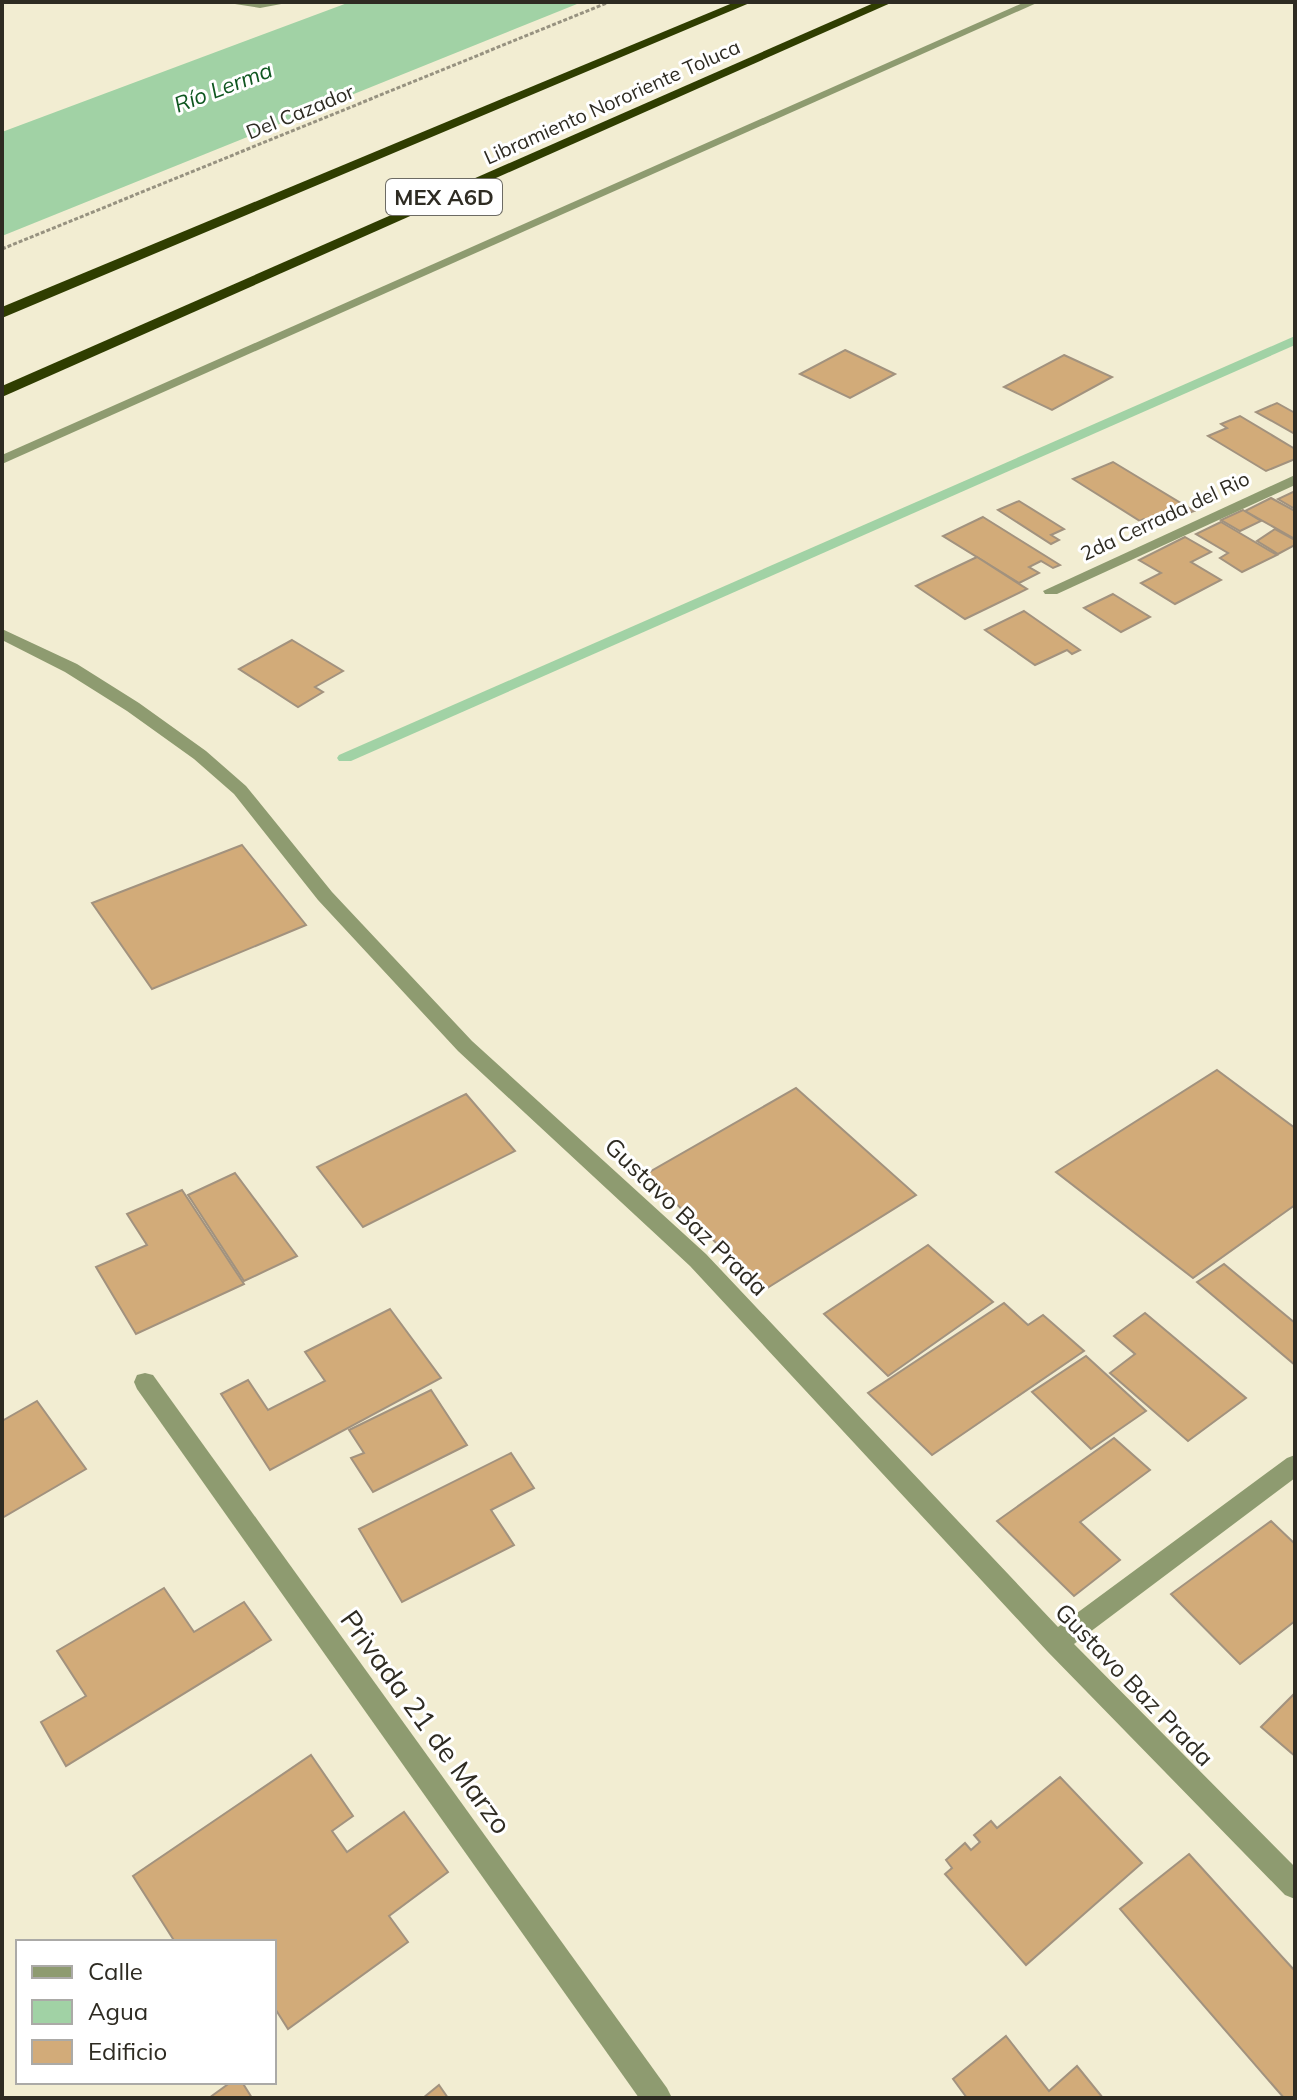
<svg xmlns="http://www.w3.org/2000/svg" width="1297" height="2100" viewBox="0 0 1297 2100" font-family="Mulish,sans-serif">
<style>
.water{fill:#a1d2a5}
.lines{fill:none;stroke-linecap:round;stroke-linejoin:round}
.stream{fill:#a1d2a5;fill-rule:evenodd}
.building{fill:#d2ab79;stroke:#a2927e;stroke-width:2}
.path{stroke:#979280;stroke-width:3;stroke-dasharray:4 2;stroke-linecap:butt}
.minor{fill:#8e9b70;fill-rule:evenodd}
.highway{fill:#2f3d00;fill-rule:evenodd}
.labels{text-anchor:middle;stroke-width:6;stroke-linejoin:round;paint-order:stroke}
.far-street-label{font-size:20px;fill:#2e2b22;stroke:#fff}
.far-water-label{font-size:22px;font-style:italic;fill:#0f5720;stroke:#fff}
.shield{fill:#fff;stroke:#6d6b64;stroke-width:2}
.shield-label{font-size:22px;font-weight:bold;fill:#2e2b22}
.street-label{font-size:24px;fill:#2e2b22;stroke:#fff}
.near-street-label{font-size:28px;fill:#2e2b22;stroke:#fff}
</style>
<rect width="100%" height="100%" fill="#f2edd2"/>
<polygon class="water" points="350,2 582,2 2,236 2,132"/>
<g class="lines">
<polygon class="stream" points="1295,336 1295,345 351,761 339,761 337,758 339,755"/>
</g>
<g class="building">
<polygon points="845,350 895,374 850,398 800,374"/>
<polygon points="1064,355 1112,377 1052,410 1004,387"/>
<polygon points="1277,403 1295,413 1295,434 1256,412"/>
<polygon points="1240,416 1295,449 1295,459 1266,471 1208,436 1227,428 1221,424"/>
<polygon points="1113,462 1194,511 1154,526 1144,519 1140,521 1073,479"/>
<polygon points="1295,491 1295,509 1278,499"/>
<polygon points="1271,498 1295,511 1295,539 1245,511"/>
<polygon points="1019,501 1064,529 1051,535 1059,540 1051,544 998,510"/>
<polygon points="1243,510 1261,521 1240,531 1221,520"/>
<polygon points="983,517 1060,565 1053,568 1041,561 1029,567 1039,573 1019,583 943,536"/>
<polygon points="1221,522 1277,555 1242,572 1220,558 1228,553 1196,534"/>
<polygon points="1275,529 1295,540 1295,545 1278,554 1257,541"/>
<polygon points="1185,537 1211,552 1191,562 1221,580 1175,604 1141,583 1161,573 1139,560"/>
<polygon points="977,557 1027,589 965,619 916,586"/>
<polygon points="1113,594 1150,617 1121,632 1084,608"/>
<polygon points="1024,611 1080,650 1072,654 1067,650 1035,665 985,630"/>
<polygon points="292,640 343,671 315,687 323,692 298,707 239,669"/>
<polygon points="242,845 306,925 152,989 92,903"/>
<polygon points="1217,1070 1295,1128 1295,1205 1193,1278 1056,1172"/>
<polygon points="796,1088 916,1195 764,1290 646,1174"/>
<polygon points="466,1094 515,1151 363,1227 317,1167"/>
<polygon points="235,1173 297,1256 244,1281 188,1195"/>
<polygon points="182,1190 244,1284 136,1334 96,1267 147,1245 127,1214"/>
<polygon points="928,1245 993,1302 888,1376 824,1314"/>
<polygon points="1224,1264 1295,1323 1295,1365 1197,1282"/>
<polygon points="1004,1303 1028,1325 1043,1315 1084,1351 932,1455 868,1393"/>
<polygon points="390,1309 441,1378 270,1470 221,1394 248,1380 268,1410 325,1381 305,1352"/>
<polygon points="1145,1313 1246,1398 1188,1441 1110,1373 1135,1354 1114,1336"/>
<polygon points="1086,1356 1146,1411 1091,1449 1032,1392"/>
<polygon points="431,1390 467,1445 373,1492 351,1458 364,1453 349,1430"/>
<polygon points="37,1401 86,1469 2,1518 2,1421"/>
<polygon points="1114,1438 1150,1470 1080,1522 1120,1560 1074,1596 997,1521"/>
<polygon points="511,1453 534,1488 491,1510 514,1545 402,1602 359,1529"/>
<polygon points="1271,1521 1295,1544 1295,1621 1240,1664 1171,1594"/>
<polygon points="164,1588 194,1632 244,1602 271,1640 66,1766 41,1722 86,1696 57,1651"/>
<polygon points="1295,1693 1295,1756 1261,1727"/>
<polygon points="311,1755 353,1816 332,1831 347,1852 404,1812 448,1872 389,1916 408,1942 288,2029 274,2007 274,1942 175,1942 133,1876"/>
<polygon points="1060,1777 1142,1863 1026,1965 945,1874 952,1868 946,1860 965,1843 971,1850 980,1842 974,1835 991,1821 997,1828"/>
<polygon points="1189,1854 1295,1971 1295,2098 1284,2098 1120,1909"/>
<polygon points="1006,2036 1049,2091 1077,2066 1103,2098 967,2098 953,2079"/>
<polygon points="231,2082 242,2082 252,2098 209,2098"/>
<polygon points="439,2085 448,2098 423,2098"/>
</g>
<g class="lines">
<polyline class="path" points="2,249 609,2"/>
<g class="minor">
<polygon points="222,2 292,2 260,8"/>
<polygon points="1025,2 1039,2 2,464 2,455"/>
<polygon points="1295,475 1295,485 1057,594 1045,594 1043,591"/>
<polygon points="2,629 77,664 139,703 206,751 246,786 332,892 472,1041 706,1254 1058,1627 1287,1458 1295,1455 1295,1478 1074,1644 1295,1867 1295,1899 1285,1895 1047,1651 690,1266 458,1051 318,900 234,794 194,759 127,711 65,672 2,640"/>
<polygon points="145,1373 153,1375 667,2088 672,2098 639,2098 137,1389 134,1382 137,1375"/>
</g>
<g class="highway">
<polygon points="735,2 752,2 2,318 2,307"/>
<polygon points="876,2 893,2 2,397 2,386"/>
</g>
</g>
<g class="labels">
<g class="far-street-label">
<text transform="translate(612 102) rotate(-24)" y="7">Libramiento Nororiente Toluca</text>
<text transform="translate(300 112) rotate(-22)" y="7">Del Cazador</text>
<text transform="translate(1165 516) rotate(-25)" y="7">2da Cerrada del Rio</text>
</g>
<g class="far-water-label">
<text transform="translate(223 87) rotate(-21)" y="8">Río Lerma</text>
</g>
<rect class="shield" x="386" y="179" width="116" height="36" rx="6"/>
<g class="shield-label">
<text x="444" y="205">MEX A6D</text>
</g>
<g class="street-label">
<text transform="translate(686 1217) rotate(44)" y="8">Gustavo Baz Prada</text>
<text transform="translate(1134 1685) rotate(46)" y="8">Gustavo Baz Prada</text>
</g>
<g class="near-street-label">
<text transform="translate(426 1722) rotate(54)" y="10">Privada 21 de Marzo</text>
</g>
</g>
<rect width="1297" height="2100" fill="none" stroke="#2e2b22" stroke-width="8"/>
<rect x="16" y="1940" width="260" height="144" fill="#ffffff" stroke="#abaaa7" stroke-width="2"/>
<rect x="32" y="1966" width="40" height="12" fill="#8e9b70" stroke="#abaaa7" stroke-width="2"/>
<text x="88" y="1980" font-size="24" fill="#2e2b22">Calle</text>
<rect x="32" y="2000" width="40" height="24" fill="#a1d2a5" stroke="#abaaa7" stroke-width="2"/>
<text x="88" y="2020" font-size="24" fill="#2e2b22">Agua</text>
<rect x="32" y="2040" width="40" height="24" fill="#d2ab79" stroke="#abaaa7" stroke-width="2"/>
<text x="88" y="2060" font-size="24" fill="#2e2b22">Edificio</text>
</svg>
